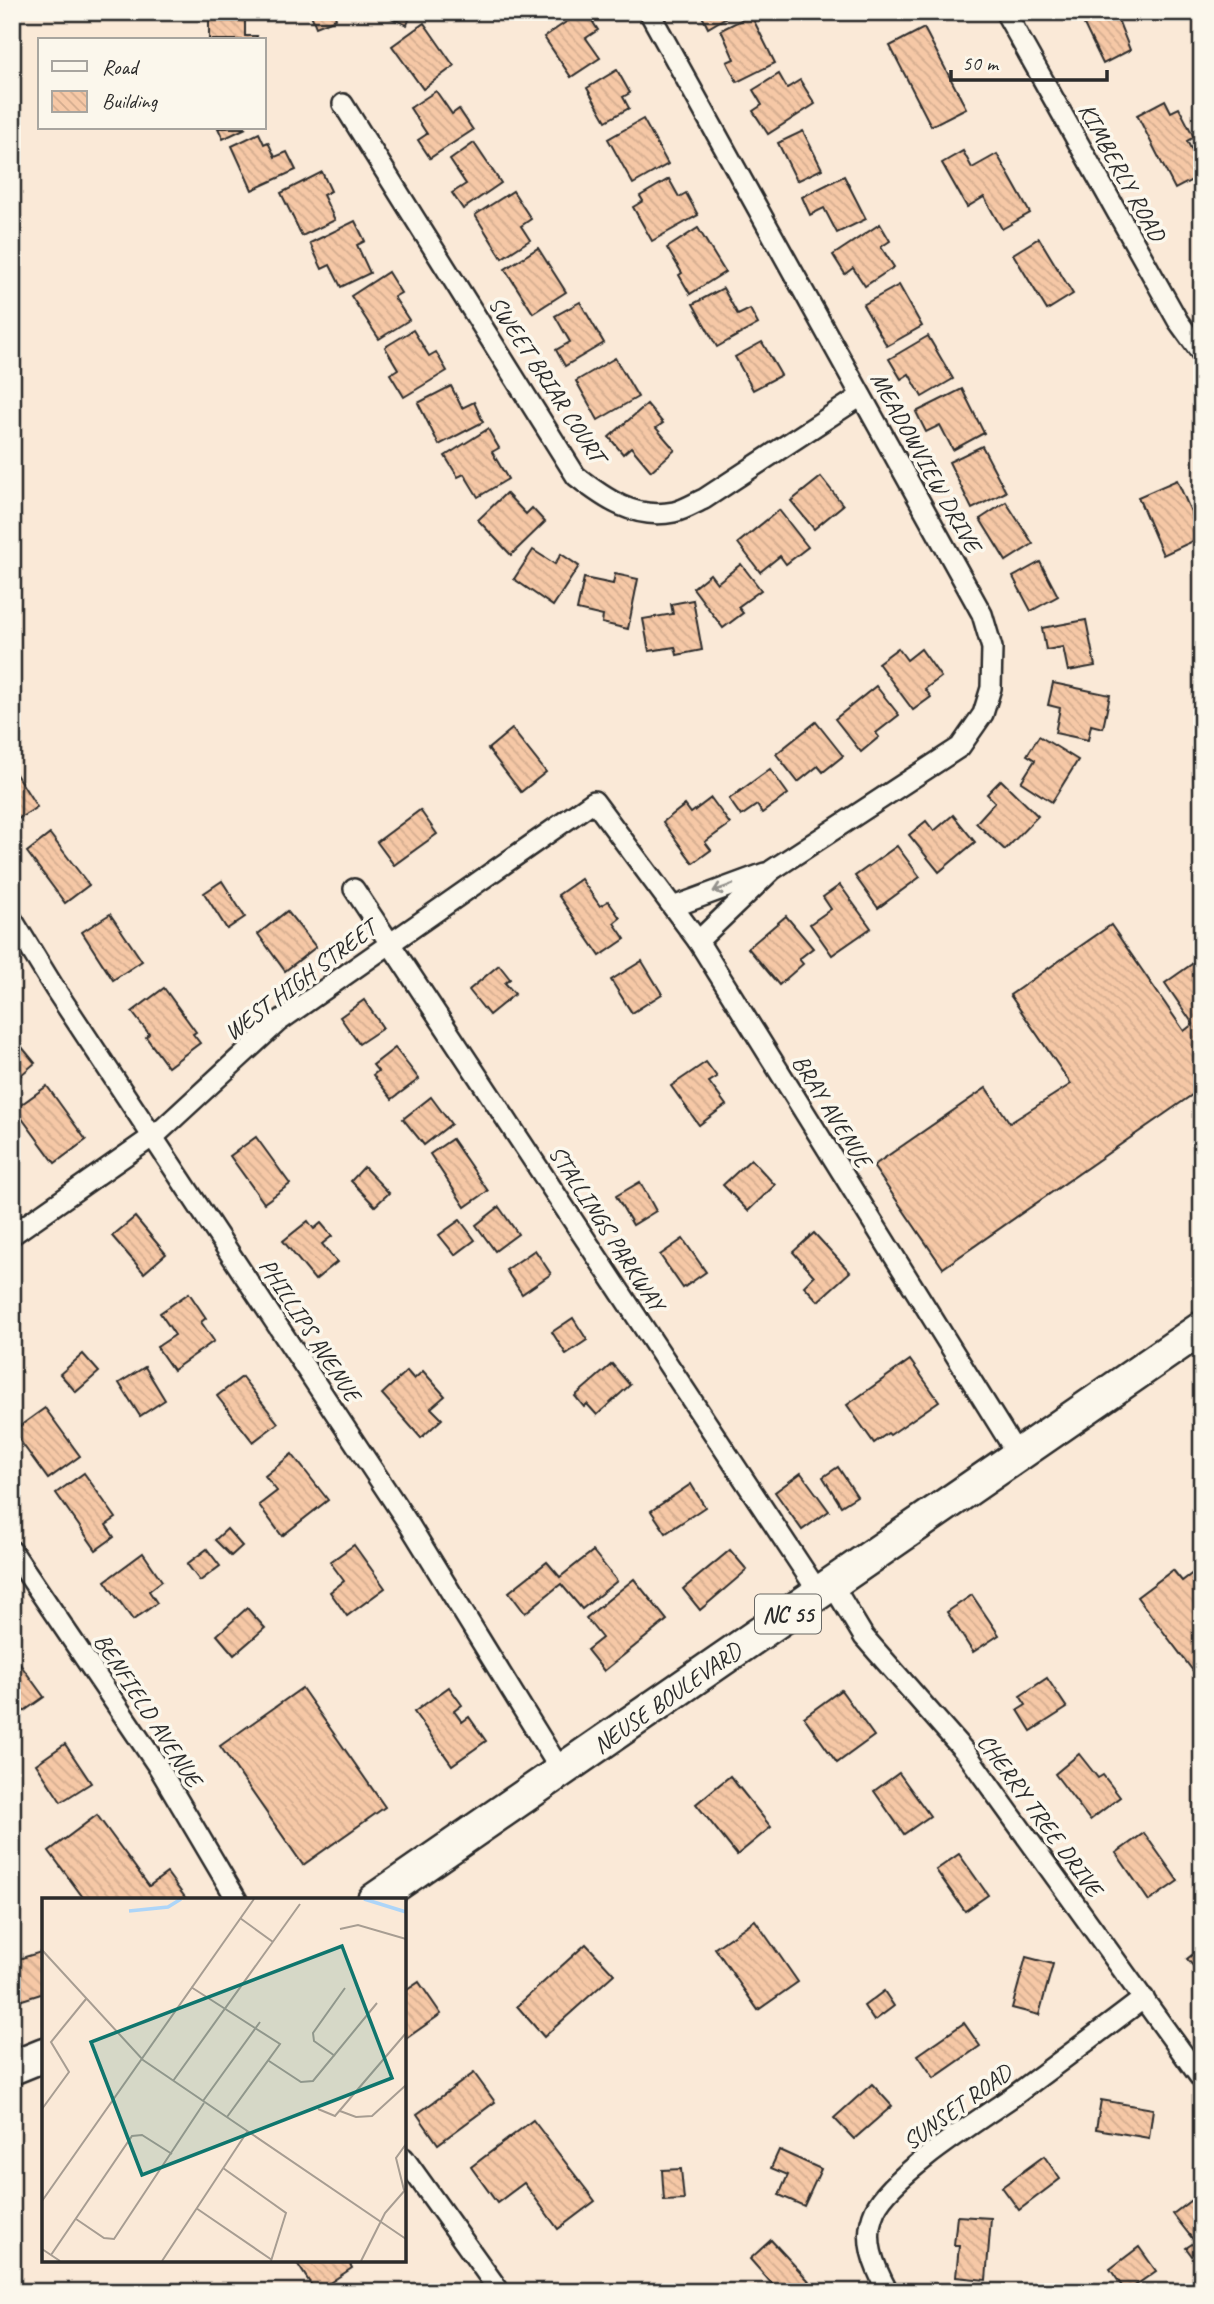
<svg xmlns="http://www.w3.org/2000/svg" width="1214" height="2304" viewBox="0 0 1214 2304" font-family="Caveat,sans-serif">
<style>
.building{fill:url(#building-back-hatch);stroke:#2b2b2b;stroke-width:2}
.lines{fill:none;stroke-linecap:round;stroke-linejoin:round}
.street-casing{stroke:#2b2b2b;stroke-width:24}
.primary-casing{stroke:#2b2b2b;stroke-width:37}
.street{stroke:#fbf7ec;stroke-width:19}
.primary{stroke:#fbf7ec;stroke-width:32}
.oneway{stroke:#93918c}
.labels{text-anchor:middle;stroke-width:7;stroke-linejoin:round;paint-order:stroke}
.shield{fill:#fbf7ec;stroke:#696865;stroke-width:2}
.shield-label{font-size:23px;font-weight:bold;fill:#2b2b2b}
.street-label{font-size:24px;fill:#2b2b2b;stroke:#fbf7ec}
.inset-river{fill:none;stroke:#add5f8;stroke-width:3.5}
.inset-road{fill:none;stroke:#a79d92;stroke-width:2}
.view{fill:#0f766e;fill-opacity:0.15;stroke:#0f766e;stroke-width:3.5}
.inset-edge{fill:none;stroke:#2b2b2b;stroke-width:3.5}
</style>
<defs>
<pattern id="building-back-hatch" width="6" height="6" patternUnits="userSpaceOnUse" patternTransform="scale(1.75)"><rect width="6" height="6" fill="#f6c8a6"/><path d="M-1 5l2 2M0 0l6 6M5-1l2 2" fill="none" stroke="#d3ac8f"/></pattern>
</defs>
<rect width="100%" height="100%" fill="#fae9d7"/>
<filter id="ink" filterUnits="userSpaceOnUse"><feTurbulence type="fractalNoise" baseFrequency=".0143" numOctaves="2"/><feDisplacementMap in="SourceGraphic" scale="14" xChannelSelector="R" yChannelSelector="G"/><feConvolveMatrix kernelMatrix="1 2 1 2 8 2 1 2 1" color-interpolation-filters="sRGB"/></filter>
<g filter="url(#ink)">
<g class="building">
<polygon points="209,12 245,12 245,36 257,36 256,40 209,40"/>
<polygon points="310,12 334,12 336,19 316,27"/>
<polygon points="387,12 412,12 407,25 386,16"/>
<polygon points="581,12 586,12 598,30 586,38 600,58 571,77 544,37"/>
<polygon points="700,12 735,12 708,28"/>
<polygon points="1078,12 1115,12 1130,50 1103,64"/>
<polygon points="751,15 775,63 737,82 727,62 734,59 721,30"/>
<polygon points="424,23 454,66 423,89 392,46"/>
<polygon points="924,28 966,108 931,126 890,46"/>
<polygon points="617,70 630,93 623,97 629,108 606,121 587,88"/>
<polygon points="779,74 787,88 800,80 815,104 768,134 753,111 762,105 753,90"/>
<polygon points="436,91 452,114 459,109 473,130 430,158 418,140 427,134 410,108"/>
<polygon points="1165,100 1171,112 1179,108 1194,137 1187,141 1202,170 1202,175 1175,189 1137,115"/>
<polygon points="643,119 668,164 633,184 608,139"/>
<polygon points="218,128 246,128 223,139"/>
<polygon points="803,131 822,169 797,181 778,143"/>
<polygon points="259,133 264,144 268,142 275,157 287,152 296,170 252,190 232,146"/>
<polygon points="474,143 501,183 463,209 452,193 466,184 450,160"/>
<polygon points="963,151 972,168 997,154 1030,213 1002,229 984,197 967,207 942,163"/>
<polygon points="322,172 331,191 323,195 335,220 302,236 281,193"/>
<polygon points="844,176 866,219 837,233 824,208 810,215 802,197"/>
<polygon points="669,179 679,197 686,193 698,215 652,241 633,207 643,201 640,196"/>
<polygon points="513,191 531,219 521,226 530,240 502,258 475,215"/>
<polygon points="355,221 365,241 357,245 370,273 341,287 330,265 322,269 310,243"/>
<polygon points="880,224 890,241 881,247 894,267 865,286 853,268 845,274 833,255"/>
<polygon points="698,228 725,272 690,294 679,275 682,273 667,248"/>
<polygon points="1039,238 1073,294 1047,310 1013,254"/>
<polygon points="538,248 566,292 533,313 505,269"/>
<polygon points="388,272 401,293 394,297 409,320 379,339 351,296"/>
<polygon points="899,285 922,326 887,346 863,305"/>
<polygon points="723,288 738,315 750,309 758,324 717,347 693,304"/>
<polygon points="580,302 604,343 565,366 556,350 570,342 555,316"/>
<polygon points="413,330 429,356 436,352 447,371 404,397 390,374 398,369 385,347"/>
<polygon points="928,336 953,379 922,397 909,374 901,379 889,359"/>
<polygon points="762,342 781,375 753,390 735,357"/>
<polygon points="615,358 638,397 598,420 576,381"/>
<polygon points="451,386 462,408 474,402 483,422 439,445 418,403"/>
<polygon points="962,389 984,433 953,450 940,425 926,432 916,412"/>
<polygon points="647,404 663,423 656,428 675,450 651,471 631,447 623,454 609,437"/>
<polygon points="488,429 499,448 492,452 508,479 478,497 464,474 458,477 445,456"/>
<polygon points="982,446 1006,492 972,509 949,462"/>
<polygon points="821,477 843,505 814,529 791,501"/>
<polygon points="1177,480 1202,537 1163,555 1138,497"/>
<polygon points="506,493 526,514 532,508 545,522 511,555 478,520"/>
<polygon points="1006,502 1033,544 1006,561 980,519"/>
<polygon points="779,510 808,547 786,564 780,556 760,572 738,543"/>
<polygon points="533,550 555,564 561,554 579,566 553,606 514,579"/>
<polygon points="1040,562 1058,596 1031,611 1013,577"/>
<polygon points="741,564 761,590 738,607 743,613 723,628 693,588 710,574 717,583"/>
<polygon points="615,574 638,579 628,629 602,623 603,616 577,610 584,578 613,584"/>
<polygon points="693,600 702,650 677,655 675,647 649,651 643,619 673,614 671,604"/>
<polygon points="1086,620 1095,666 1068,671 1063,647 1046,650 1042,628"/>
<polygon points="898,648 907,660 921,649 941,677 925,689 931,697 913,710 878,663"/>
<polygon points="1053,683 1110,695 1103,728 1091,725 1088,740 1055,733 1060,708 1048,705"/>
<polygon points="876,686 899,715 876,733 879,737 861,752 835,719"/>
<polygon points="816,722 843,756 823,772 818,766 798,782 776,754"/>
<polygon points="512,729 546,772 521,792 488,749"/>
<polygon points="1039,736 1078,760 1052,802 1021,782 1035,760 1027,755"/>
<polygon points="12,768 37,807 12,823"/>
<polygon points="770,769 788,794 762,813 757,805 741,816 729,799"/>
<polygon points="1001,780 1038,816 1005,850 976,823 995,802 987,794"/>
<polygon points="711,798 730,824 705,842 711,850 693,863 663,822 685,805 691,813"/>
<polygon points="420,810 437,834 394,865 377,842"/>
<polygon points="953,815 975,842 939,872 909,835 926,821 934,831"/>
<polygon points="50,834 89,885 65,903 27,852"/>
<polygon points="897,846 920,877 878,908 855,876"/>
<polygon points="581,879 600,906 608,901 620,918 614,923 625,939 600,956 558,895"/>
<polygon points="222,881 245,917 227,929 204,893"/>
<polygon points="840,885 871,928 832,955 810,924 831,909 823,897"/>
<polygon points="287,911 316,947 285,971 258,934"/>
<polygon points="110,914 142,961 113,980 82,932"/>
<polygon points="786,916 813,948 799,959 803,964 779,985 748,948"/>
<polygon points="1111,925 1184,1031 1193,1024 1165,983 1202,957 1202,1088 943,1268 873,1166 986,1088 1010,1123 1071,1084 1010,995"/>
<polygon points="642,961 662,994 632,1013 611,980"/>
<polygon points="499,965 510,979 505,983 515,994 489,1015 469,990"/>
<polygon points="164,988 196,1032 193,1034 200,1043 168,1067 146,1037 149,1034 132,1012"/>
<polygon points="364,1000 383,1028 359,1044 340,1017"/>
<polygon points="12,1035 35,1063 13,1082 12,1081"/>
<polygon points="395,1048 419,1079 392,1099 373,1075 378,1071 373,1065"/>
<polygon points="706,1062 717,1077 709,1082 726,1105 699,1125 671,1086"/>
<polygon points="47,1086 86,1140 55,1163 15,1109"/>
<polygon points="431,1097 451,1124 424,1145 403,1119"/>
<polygon points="256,1137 290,1184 264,1203 230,1156"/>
<polygon points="452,1139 488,1191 465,1207 430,1154"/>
<polygon points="751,1159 775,1185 748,1211 723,1185"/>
<polygon points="364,1167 389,1193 375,1206 351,1181"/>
<polygon points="640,1182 656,1211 633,1225 616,1196"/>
<polygon points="499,1207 518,1234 495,1251 476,1225"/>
<polygon points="135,1217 166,1254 144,1273 112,1236"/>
<polygon points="460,1220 475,1240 455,1255 439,1235"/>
<polygon points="308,1221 314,1229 321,1223 332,1236 322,1244 337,1262 315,1280 283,1241"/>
<polygon points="814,1233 850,1272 818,1301 804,1286 814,1276 793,1252"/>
<polygon points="683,1239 706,1272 683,1288 660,1255"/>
<polygon points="535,1250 551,1274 522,1294 506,1270"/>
<polygon points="189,1293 206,1318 201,1322 214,1341 173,1370 157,1347 175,1335 160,1313"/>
<polygon points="573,1318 587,1340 566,1354 552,1332"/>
<polygon points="83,1354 99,1372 76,1392 60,1374"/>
<polygon points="910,1360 939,1401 890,1435 888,1433 874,1443 847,1405"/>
<polygon points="612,1364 630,1385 597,1415 587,1404 584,1407 575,1396"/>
<polygon points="145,1367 165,1400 140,1416 119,1383"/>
<polygon points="407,1371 414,1379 423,1371 445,1396 431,1408 442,1419 421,1438 382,1394"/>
<polygon points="242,1377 278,1423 253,1442 217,1396"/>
<polygon points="45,1408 80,1456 48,1479 13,1431"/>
<polygon points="292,1454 328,1500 282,1536 259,1505 277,1491 265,1476"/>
<polygon points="838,1467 857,1496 841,1506 823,1477"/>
<polygon points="84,1473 116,1518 106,1525 114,1537 96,1550 56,1493"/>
<polygon points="801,1473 829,1511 802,1530 775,1492"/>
<polygon points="691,1484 705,1507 666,1533 651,1511"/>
<polygon points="227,1529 242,1546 231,1556 215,1540"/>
<polygon points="354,1545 385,1588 347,1616 330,1592 344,1581 330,1562"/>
<polygon points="207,1549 220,1566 200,1581 187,1564"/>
<polygon points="730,1550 747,1570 700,1610 683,1589"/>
<polygon points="593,1551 617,1581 582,1609 561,1584 525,1613 509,1592 547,1562 560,1577"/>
<polygon points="143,1553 162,1581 149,1591 157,1603 133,1620 105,1581"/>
<polygon points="1202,1566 1202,1672 1197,1676 1137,1597 1173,1570 1182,1581"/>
<polygon points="634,1579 667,1620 604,1671 587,1650 602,1638 586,1618"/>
<polygon points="972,1595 999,1635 973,1652 947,1612"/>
<polygon points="247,1608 265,1628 234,1655 217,1635"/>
<polygon points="12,1653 44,1697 20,1714 12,1704"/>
<polygon points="1047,1678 1067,1708 1031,1731 1018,1710 1026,1705 1020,1696"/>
<polygon points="449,1687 462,1705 454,1711 462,1722 469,1717 486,1741 452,1765 414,1712"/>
<polygon points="302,1688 385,1807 303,1865 220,1746"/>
<polygon points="841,1690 874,1736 837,1763 804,1717"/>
<polygon points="65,1744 91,1783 61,1802 36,1764"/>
<polygon points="1079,1754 1098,1778 1103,1775 1120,1797 1090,1820 1055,1774"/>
<polygon points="899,1773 930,1816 904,1834 874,1791"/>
<polygon points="730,1776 771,1827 737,1855 696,1804"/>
<polygon points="97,1815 149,1886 167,1873 187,1900 85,1900 49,1851"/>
<polygon points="1144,1833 1178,1881 1149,1901 1116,1853"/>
<polygon points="959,1854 988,1895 965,1911 936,1870"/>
<polygon points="755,1920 798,1982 758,2010 715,1948"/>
<polygon points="586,1944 614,1974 544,2037 517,2006"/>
<polygon points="1202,1947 1202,1976 1187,1959"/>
<polygon points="44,1951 44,1993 16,2002 12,1991 12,1961"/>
<polygon points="1026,1957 1053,1964 1039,2015 1012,2008"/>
<polygon points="419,1982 441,2014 404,2040 404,1992"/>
<polygon points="884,1991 894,2006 874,2021 864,2006"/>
<polygon points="964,2023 980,2046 934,2078 918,2055"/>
<polygon points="474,2073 495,2102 438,2144 417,2114"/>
<polygon points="872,2084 892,2106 854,2139 834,2118"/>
<polygon points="1101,2100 1153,2109 1149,2138 1096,2129"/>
<polygon points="533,2120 595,2201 558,2229 524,2183 497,2203 471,2167"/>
<polygon points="779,2150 821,2169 804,2206 779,2195 788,2175 771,2168"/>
<polygon points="1044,2156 1060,2179 1019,2210 1002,2187"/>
<polygon points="681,2169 684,2200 664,2201 662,2170"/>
<polygon points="1199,2194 1202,2199 1202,2269 1186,2248 1195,2242 1173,2214"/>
<polygon points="957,2216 991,2218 986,2280 956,2277 959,2245 954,2245"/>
<polygon points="771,2240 809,2281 797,2292 779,2292 750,2259"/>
<polygon points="1139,2247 1156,2271 1126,2292 1110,2269"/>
<polygon points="295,2260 348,2260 352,2268 316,2292"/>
</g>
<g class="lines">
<g class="street-casing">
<g id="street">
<polyline points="649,12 982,614 992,648 991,688 983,714 960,747 772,870 698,941"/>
<polyline points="1005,12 1178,321 1202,354"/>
<path d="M343,104L576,476C605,499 635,520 674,512C684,510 695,503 704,499L861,396"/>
<polyline points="354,889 819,1593"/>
<polyline points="673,907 765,873"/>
<polyline points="12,919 55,989 410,1526 561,1771"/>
<polyline points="12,1235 159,1132 278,1022 594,801 698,941 1017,1454"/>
<polyline points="12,1551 159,1768 237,1900"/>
<polyline points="832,1584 864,1637 966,1753 1202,2080"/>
<polyline points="404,2158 500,2292"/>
<path d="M888,2292C874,2266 862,2239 875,2210C892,2174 979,2120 1015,2095C1058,2063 1101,2031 1144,1998"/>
</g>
</g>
<g class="primary-casing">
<g id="primary">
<polyline points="374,1900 1202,1328"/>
<polyline points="12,2068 44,2055"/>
</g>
</g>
<use href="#street" class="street"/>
<use href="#primary" class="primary"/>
</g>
<defs><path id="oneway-shaft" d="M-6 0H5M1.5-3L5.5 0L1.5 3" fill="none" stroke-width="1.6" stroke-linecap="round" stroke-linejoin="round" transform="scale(1.75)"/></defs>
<use class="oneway" href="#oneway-shaft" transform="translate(723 888) rotate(160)"/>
</g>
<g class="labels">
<rect class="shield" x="755" y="1594.5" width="66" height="39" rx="5"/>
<g class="shield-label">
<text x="788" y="1622">NC 55</text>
</g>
<g class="street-label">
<text transform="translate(1122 172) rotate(61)" y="8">KIMBERLY ROAD</text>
<text transform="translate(547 379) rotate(57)" y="8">SWEET BRIAR COURT</text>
<text transform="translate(926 462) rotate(61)" y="8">MEADOWVIEW DRIVE</text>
<text transform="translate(300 980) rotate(-37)" y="8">WEST HIGH STREET</text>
<text transform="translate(832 1111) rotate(58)" y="8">BRAY AVENUE</text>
<text transform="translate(607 1228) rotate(57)" y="8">STALLINGS PARKWAY</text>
<text transform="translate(310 1330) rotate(57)" y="8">PHILLIPS AVENUE</text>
<text transform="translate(667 1698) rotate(-35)" y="8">NEUSE BOULEVARD</text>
<text transform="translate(148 1710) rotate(57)" y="8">BENFIELD AVENUE</text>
<text transform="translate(1040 1815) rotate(54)" y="8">CHERRY TREE DRIVE</text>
<text transform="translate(957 2107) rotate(-36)" y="8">SUNSET ROAD</text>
</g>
</g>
<g transform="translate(42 1898)">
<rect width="364" height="364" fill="#fae9d7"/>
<path class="inset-river" d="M322,1L364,14M87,13L126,9L139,1"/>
<path class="inset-road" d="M198,20L231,44M298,31L316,27L364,41M0,52L101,162L364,341M149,89L238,146L185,219M293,158L272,143L271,135L303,90M227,163L259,184L271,183L335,105M131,183L258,6M161,203L218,124M0,211L27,174L9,144L44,101M276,211L293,218L364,135M298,213L314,219L330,218L364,187M181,270L244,315L229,363M362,292L354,260L364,246M0,303L212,1M154,310L230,362M34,321L62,340L72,341L162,205M0,351L18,363M9,357L90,238L100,237L130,256M120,363L205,234M319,363L343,315L364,291"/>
<path class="view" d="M300,48L350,180L100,277L49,144Z"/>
<rect width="364" height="364" class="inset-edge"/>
</g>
<rect width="1214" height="2304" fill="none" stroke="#fbf7ec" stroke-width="42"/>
<rect x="21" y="21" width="1172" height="2262" fill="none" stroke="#2b2b2b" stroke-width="2.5" filter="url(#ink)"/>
<rect x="38" y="38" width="228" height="91" fill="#fbf7ec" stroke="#a8a59f" stroke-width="2"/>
<rect x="52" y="61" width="35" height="10" fill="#fbf7ec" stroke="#a8a59f" stroke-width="2"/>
<text x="102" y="74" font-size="21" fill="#2b2b2b">Road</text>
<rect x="52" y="91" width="35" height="21" fill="url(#building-back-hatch)" stroke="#a8a59f" stroke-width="2"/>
<text x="102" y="108" font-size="21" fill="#2b2b2b">Building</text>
<path d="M951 70v10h156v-10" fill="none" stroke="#2b2b2b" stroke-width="3.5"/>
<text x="962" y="70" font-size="21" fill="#2b2b2b" stroke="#fbf7ec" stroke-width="5" paint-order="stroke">50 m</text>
</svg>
